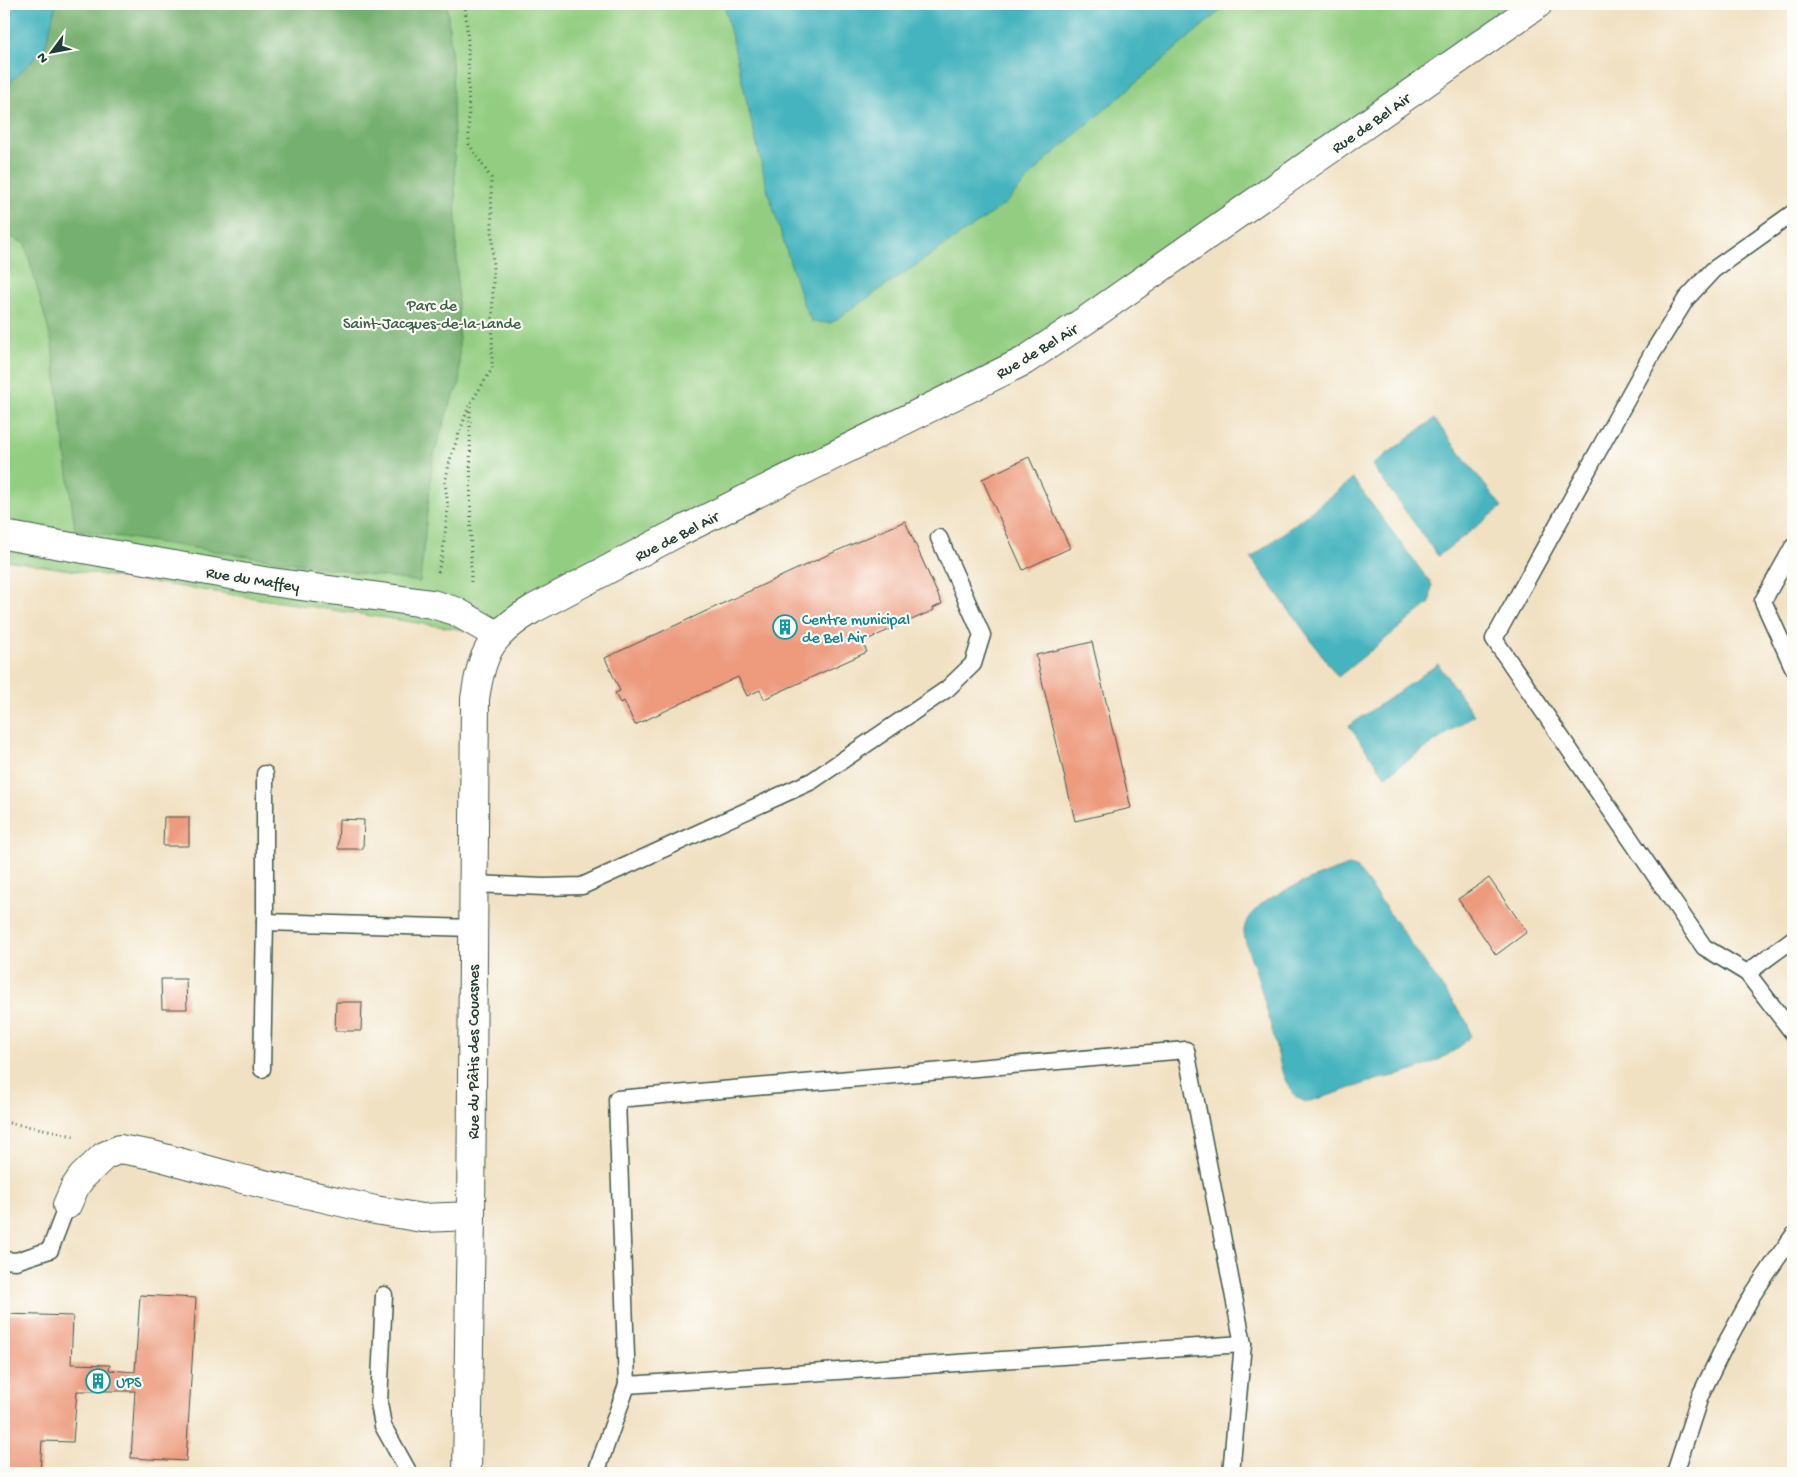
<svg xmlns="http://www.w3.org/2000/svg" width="1797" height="1477" viewBox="0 0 1797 1477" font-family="'Gochi Hand',sans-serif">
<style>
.green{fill:#93cd81;stroke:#59855a}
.forest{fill:#76b06f;stroke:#4a7652}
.water{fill:#45b4be;stroke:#327879}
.building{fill:#ed9a7d}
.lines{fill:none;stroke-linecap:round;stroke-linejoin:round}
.lane-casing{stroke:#3e5649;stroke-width:19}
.street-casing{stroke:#3e5649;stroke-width:30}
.path{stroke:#3e5649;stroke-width:3;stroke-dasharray:1 4;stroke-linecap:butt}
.lane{stroke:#fff;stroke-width:16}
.street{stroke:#fff;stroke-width:28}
.labels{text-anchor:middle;stroke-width:4.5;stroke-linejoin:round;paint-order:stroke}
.street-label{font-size:16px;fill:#1f3d34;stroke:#fdfcf7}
.park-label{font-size:16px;fill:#3c6147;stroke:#fdfcf7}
.culture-label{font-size:16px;fill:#0d838f;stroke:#fdfcf7;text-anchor:start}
</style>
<rect width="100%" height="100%" fill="#fdfcf7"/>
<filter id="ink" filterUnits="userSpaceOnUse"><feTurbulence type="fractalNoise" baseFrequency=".02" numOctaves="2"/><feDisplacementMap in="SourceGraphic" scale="10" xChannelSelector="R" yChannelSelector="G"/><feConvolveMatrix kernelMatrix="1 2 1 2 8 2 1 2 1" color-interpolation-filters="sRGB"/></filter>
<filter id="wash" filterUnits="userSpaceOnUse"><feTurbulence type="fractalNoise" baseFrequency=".0096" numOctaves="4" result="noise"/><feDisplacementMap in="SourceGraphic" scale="20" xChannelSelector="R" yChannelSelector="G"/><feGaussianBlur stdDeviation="1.12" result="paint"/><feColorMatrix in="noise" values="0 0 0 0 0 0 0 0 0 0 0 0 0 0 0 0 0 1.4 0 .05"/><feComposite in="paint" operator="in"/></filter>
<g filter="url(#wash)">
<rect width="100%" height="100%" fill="#f1e1c3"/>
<polygon class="green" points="4,4 1508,4 1309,164 1086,320 497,635 4,560"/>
<polygon class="forest" points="4,4 447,4 452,62 460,383 449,406 433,458 420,582 75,530 51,339 25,244 4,233"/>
<g class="water">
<polygon points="4,4 56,4 45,48 4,88"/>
<polygon points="724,4 1228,4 1047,159 1004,205 831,323 812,322 803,303 768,192"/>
<polygon points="1434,419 1502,507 1438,556 1372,465"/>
<polygon points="1353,479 1432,585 1430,603 1338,677 1251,558"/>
<polygon points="1438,664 1474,715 1385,776 1349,726"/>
<path d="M1348,865L1358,869L1469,1025L1470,1036C1457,1054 1420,1070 1399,1075C1392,1077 1384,1077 1376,1080C1353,1087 1330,1096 1306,1102C1290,1095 1290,1089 1283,1075C1275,1042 1267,1010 1258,978C1254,963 1244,945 1244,930C1245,923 1250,915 1255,910C1270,893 1325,874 1348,865Z"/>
</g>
<g id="blocks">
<g class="building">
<polygon points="1029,457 1070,548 1023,570 982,479"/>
<polygon points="905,521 942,604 933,608 934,610 862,642 867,652 764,699 760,690 747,696 738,677 635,725 624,701 620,703 615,693 620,691 605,658 823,557"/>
<polygon points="1092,642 1131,808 1075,821 1036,655"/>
<polygon points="164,817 189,817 189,846 163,846"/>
<polygon points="339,819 364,820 363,849 338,849"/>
<polygon points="1489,878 1527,932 1496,955 1458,899"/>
<polygon points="161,979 186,979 187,1009 162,1009"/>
<polygon points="336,1002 362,1002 361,1031 335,1031"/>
<polygon points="140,1295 196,1298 186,1461 131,1458 135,1391 77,1391 73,1442 42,1441 40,1473 4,1473 4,1314 73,1316 71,1364 110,1365 109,1370 135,1372"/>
</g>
</g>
</g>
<g filter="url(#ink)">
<use href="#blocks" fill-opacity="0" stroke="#3e5649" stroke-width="1"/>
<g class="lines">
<g class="lane-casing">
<g id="lane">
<polyline points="1793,213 1713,270 1686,299 1652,354 1494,639 1704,947 1747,973 1793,939"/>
<polyline points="1793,547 1763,601 1793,667"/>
<polyline points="473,884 544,887 582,886 812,781 947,689 973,664 982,635 939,538"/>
<polyline points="265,922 473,928"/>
<polyline points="1747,973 1793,1033"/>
<polyline points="262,1069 265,922 265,774"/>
<polyline points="4,1260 16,1261 50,1250 67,1205"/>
<polyline points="384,1295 379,1403 383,1426 409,1473"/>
<polyline points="627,1385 1243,1344"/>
<polyline points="596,1473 627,1385 617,1099 1186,1050 1243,1344 1231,1473"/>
<polyline points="1675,1473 1700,1396 1725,1345 1753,1294 1776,1260 1793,1236"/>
</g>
</g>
<g class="street-casing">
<g id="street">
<polyline points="4,535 264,581 432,604 455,611 497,635"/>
<polyline points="67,1205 75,1187 82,1177 104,1156 120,1149 153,1155 234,1177 375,1210 422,1218 471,1216"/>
<path d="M467,1473L471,1216L475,699C482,651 491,634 533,609L675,534L1024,361L1086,320L1538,4"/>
</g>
</g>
<g class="path">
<polyline points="465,4 468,41 469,144 491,178 493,277 492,369 470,404 471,583"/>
<polyline points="438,572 443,550 448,507 445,482 451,456 469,406"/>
<polyline points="4,1122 54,1131 76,1137"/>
</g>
<use href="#lane" class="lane"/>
<use href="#street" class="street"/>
</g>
</g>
<defs>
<g id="building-ring" transform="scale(1.25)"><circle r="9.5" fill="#fdfcf7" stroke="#0f9aa8" stroke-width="1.5"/><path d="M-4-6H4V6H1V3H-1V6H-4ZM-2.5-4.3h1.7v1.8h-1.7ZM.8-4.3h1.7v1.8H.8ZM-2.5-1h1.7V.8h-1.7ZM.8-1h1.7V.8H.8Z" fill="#0f9aa8"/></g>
</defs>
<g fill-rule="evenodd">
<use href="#building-ring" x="785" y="627"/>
<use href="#building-ring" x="98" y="1381"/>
</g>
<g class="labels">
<g class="street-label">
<text transform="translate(1370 122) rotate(-35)" y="6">Rue de Bel Air</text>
<text transform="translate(1036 350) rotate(-31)" y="6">Rue de Bel Air</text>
<text transform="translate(676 535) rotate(-27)" y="6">Rue de Bel Air</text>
<text transform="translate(253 578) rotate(9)" y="6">Rue du Maffey</text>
<text transform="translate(472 1052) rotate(-90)" y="6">Rue du Pâtis des Couasnes</text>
</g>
<g class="park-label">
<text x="432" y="310">Parc de<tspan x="432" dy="18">Saint-Jacques-de-la-Lande</tspan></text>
</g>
<g class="culture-label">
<text x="802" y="624">Centre municipal<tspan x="802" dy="18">de Bel Air</tspan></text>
<text x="116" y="1387">UPS</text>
</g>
</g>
<rect width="1797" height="1477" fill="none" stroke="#fdfcf7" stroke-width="20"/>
<g transform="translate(52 52) rotate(238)" stroke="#fdfcf7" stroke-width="4" paint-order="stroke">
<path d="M0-4L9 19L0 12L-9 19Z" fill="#1f3d34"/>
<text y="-8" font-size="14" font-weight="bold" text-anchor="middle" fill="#1f3d34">N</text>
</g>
</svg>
